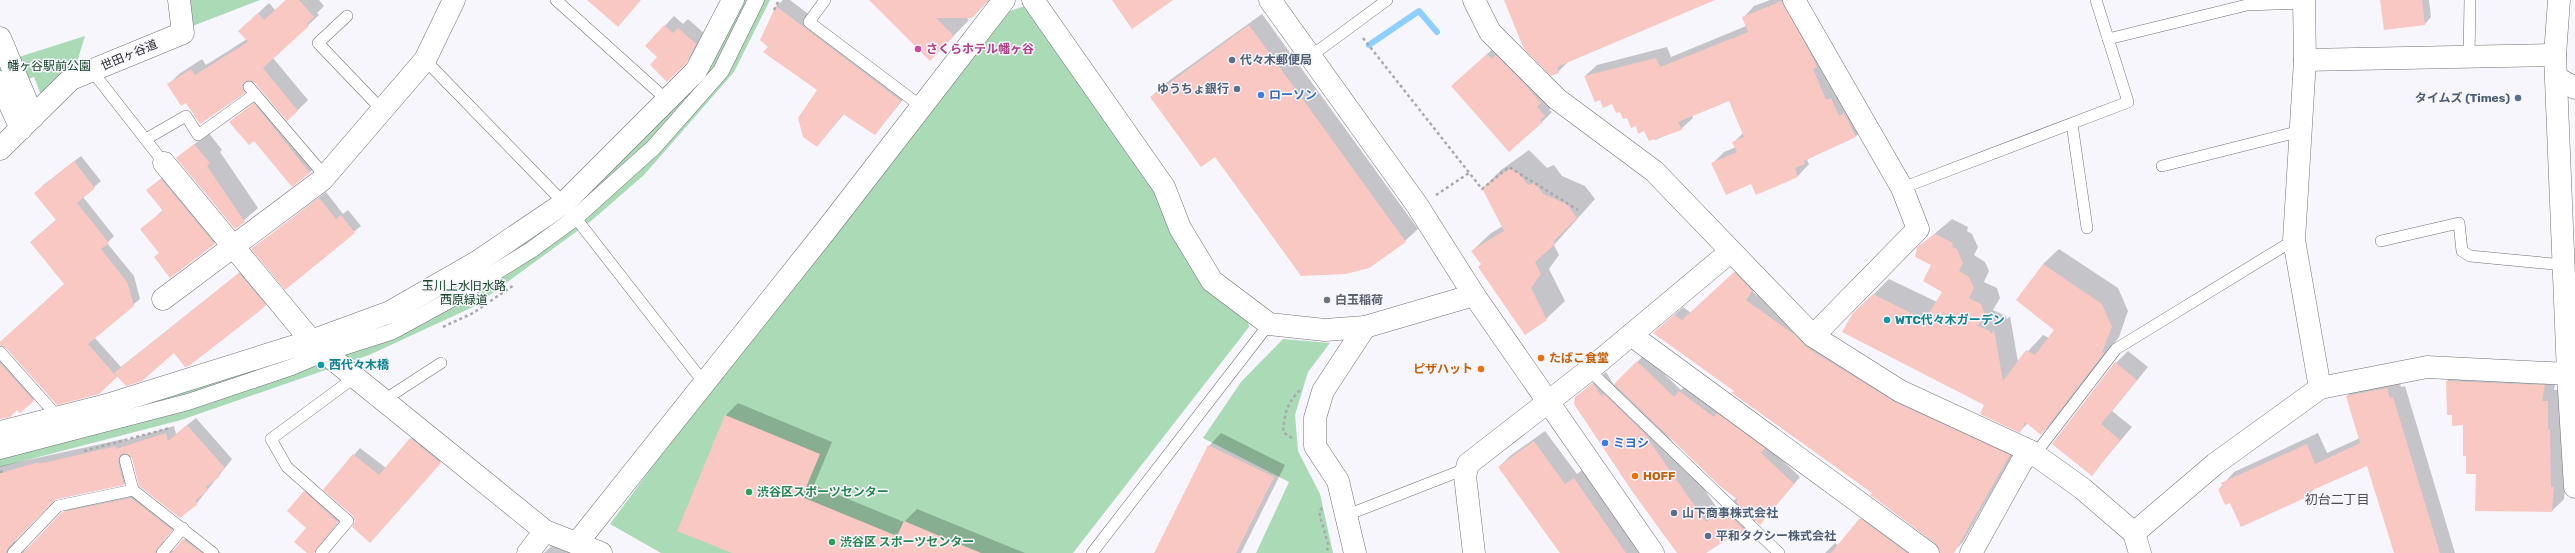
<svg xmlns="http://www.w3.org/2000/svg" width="2575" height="553" viewBox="0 0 2575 553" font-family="Rubik,'Noto Sans JP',sans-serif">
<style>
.green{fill:#aadab6}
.shadow{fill:#0003;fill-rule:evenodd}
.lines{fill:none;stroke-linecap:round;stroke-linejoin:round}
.stream{stroke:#8dcffe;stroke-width:6}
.building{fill:#f9c8c3}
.service-casing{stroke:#717177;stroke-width:12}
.pedestrian-casing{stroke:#717177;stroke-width:17}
.minor-casing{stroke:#717177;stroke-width:23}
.tertiary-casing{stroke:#717177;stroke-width:23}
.path{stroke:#a9a9ad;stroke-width:2.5;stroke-dasharray:3 3;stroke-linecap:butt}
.service{stroke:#fff;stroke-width:11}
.pedestrian{stroke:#fff;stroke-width:16}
.minor{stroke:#fff;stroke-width:22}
.tertiary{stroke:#fff;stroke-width:22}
.hotel-dot{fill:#d1479c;stroke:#f6f6fc;stroke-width:1.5}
.service-dot{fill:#5c6f8a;stroke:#f6f6fc;stroke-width:1.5}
.shop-dot{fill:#3f7fe0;stroke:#f6f6fc;stroke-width:1.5}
.worship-dot{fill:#6b7280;stroke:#f6f6fc;stroke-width:1.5}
.culture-dot{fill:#0f9aa8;stroke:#f6f6fc;stroke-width:1.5}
.food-dot{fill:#e8710a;stroke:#f6f6fc;stroke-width:1.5}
.leisure-dot{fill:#2e9e5b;stroke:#f6f6fc;stroke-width:1.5}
.labels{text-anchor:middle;stroke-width:3;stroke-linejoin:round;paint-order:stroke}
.hotel-label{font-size:12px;font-weight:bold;fill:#b23c85;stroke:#f6f6fc;text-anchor:start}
.street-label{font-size:12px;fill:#2a2a2c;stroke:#f6f6fc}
.service-label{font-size:12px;font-weight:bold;fill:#4e5e75;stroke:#f6f6fc;text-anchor:start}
.park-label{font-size:12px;fill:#144526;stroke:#f6f6fc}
.shop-label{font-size:12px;font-weight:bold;fill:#366cbe;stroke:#f6f6fc;text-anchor:start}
.worship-label{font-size:12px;font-weight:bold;fill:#5b616d;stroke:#f6f6fc;text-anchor:start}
.culture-label{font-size:12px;font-weight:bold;fill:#0d838f;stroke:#f6f6fc;text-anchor:start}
.food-label{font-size:12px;font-weight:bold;fill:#c56008;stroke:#f6f6fc;text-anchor:start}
.leisure-label{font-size:12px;font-weight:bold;fill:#27864d;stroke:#f6f6fc;text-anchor:start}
.neighbourhood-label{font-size:13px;fill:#4b4c51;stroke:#f6f6fc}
</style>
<rect width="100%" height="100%" fill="#f6f6fc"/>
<g class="green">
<polygon points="186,0 260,0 190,27"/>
<polygon points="738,0 770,0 734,72 644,175 591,221 473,307 369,355 181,420 0,467 0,437 318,342 483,262 697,75"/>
<polygon points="1028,5 1248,320 1249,327 1073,553 661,553 610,524 721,374 1010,11"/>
<polygon points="85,36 76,65 43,100 34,77 0,87 0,63"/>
<polygon points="1283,339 1330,343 1308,372 1295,415 1298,451 1320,494 1333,553 1256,553 1289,482 1203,438 1241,382"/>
</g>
<g class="shadow">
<polygon points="286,0 319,0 324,6 317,13 319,15 273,58 308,100 297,111 255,81 244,92 186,102 169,84 179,74 202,59 206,65 247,39 239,31 269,3 275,10"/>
<polygon points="783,0 790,0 910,91 875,134 844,114 817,146 819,89 761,40 776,6"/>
<polygon points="870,0 989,0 972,17 966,17 969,20 930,60"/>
<polygon points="1508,0 1709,0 1570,60 1558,72"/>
<polygon points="1770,0 1799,0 1867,125 1856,136 1811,157 1807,160 1809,164 1798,176 1756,193 1752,183 1713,163 1724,152 1736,147 1734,142 1743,133 1729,100 1692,115 1693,118 1681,129 1655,140 1612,103 1600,99 1585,76 1597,65 1667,47 1671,57 1746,26 1743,18 1754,6"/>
<polygon points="2381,0 2429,0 2431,17 2425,24"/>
<polygon points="1262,14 1418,229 1405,241 1369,268 1215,156 1151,97 1163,85"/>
<polygon points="674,16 683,24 688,19 705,34 695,53 667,81 658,57 646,46"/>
<polygon points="1497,45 1554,105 1549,110 1552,112 1542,122 1462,77"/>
<polygon points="261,98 316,166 309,173 230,122"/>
<polygon points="208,132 222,150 220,152 258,208 235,228 178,159"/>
<polygon points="1529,150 1547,168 1554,165 1562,176 1585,186 1595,199 1554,245 1559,255 1549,269 1565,301 1546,319 1482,264 1472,251 1491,233 1503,226 1483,188 1501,170"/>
<polygon points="81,156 101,181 83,197 114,236 107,243 134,276 140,299 94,337 121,367 249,265 274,295 265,305 174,351 118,376 98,393 0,345 1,350 40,394 20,412 18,409 0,412 0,342 65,284 31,242 57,219 42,186"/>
<polygon points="168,173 221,237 214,243 160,253 141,230 163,210 147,190"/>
<polygon points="326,192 343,214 348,210 361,226 285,288 253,249"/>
<polygon points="1952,219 1968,227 1967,231 1972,234 1978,247 1974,255 1985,262 1989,271 1984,282 1997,288 2000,298 1993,310 2006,316 2007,319 2010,316 2018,362 2043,335 2049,338 2055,330 2043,264 2059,249 2118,288 2128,311 2119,337 2057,418 2041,434 2028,423 2020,431 1985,405 1870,298 1889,279 1937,302 1943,291 1933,264 1918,248"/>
<polygon points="1743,265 1759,282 1753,292 1803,327 2017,447 1963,542 1952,553 1940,553 1941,548 1876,498 1873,493 1655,332 1683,307 1691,313"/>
<polygon points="2128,351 2148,367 2112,411 2132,427 2092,474 2053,444 2116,363"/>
<path d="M1644,355L1681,390L1686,385L1767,446L1800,477L1766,517L1756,520L1732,540L1729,537L1705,553H1679L1576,397L1606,372L1614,385ZM1667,434L1737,498L1719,511Z"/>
<polygon points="2459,369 2557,373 2554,390 2560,390 2563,475 2566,475 2564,499 2552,511 2477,473 2467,455 2464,424 2453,414 2448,414 2447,381"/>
<polygon points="2399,376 2401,387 2405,386 2455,553 2395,553 2368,464 2315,488 2307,496 2241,526 2230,502 2219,489 2234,472 2318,433 2327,453 2360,438 2347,396 2359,384"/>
<polygon points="738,403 832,442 814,485 904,522 917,509 1025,553 735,553 726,415"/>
<polygon points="196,418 232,459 197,503 126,453 132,476 124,484 53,500 16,539 14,547 19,552 26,550 71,505 140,490 180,521 164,540 163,547 166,551 175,550 192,531 221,553 0,553 0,466 124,439 124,441 174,426 176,434"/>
<polygon points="1545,431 1577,474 1585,468 1648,553 1561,553 1499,467 1510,456"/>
<polygon points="417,432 446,455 377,535 356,522 353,515 324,489 360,448 386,468"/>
<polygon points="1221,433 1285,465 1241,553 1155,553 1209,446"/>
<polygon points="311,485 344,515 318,549 313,553 308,553 305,492"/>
<polygon points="1869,511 1928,553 1825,553 1835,543 1839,546"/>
<polygon points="557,541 580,553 544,553"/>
</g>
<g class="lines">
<polyline class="stream" points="1369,45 1419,11 1437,32"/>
</g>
<g class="building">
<polygon points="286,0 299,0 314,17 307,24 309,26 263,68 298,111 287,121 254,82 248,80 242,85 245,93 200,124 186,103 181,106 167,84 191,69 195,75 248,42 238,31 258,13 264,20"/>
<polygon points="587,0 641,0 618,27"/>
<polygon points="869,0 988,0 972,18 936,18 954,36 930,61"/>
<polygon points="1112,0 1173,0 1132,29"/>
<polygon points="1504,0 1715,0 1557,67 1559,73 1551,76 1524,49"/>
<polygon points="2380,0 2422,0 2425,25 2384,30"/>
<polygon points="1782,1 1813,58 1817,67 1813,69 1826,100 1831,98 1839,116 1844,113 1856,137 1804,161 1805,164 1795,168 1798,177 1756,195 1751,184 1726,195 1711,163 1737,152 1732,142 1744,137 1729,101 1678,122 1682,130 1649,141 1644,131 1638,134 1636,126 1631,128 1627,118 1623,119 1620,112 1616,113 1612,104 1603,108 1600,100 1595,102 1584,76 1656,58 1660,67 1748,32 1742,17"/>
<polygon points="776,6 901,101 875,135 843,114 817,147 803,137 798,118 817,90 763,52 768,47 760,40"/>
<polygon points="664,25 673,33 678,28 696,44 686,64 667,82 650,65 657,57 645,46"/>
<polygon points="1249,25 1406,242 1369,268 1346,274 1301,276 1215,157 1201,167 1150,97"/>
<polygon points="1487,54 1492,59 1496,55 1524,84 1541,103 1537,107 1545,116 1540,120 1543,122 1509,152 1451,86"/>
<polygon points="254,103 310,173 292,187 254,141 249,145 229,122"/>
<polygon points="194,144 210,163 207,166 245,222 235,229 176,158"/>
<polygon points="74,161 95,188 77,203 109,243 101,249 127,282 134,306 88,344 117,377 99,394 57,405 5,347 0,345 0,342 64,284 30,242 56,220 34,193"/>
<polygon points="1510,168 1518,173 1528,185 1535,183 1543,194 1567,204 1577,218 1554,241 1555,244 1535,262 1541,274 1531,288 1547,320 1525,335 1478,267 1481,264 1471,251 1504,231 1482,188"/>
<polygon points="161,179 215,244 170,278 154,257 159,253 140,229 163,211 146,190"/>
<polygon points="319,198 336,219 341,215 355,233 285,290 251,249"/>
<polygon points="1935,234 1953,243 1952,247 1957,249 1963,263 1959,271 1969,277 1974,288 1969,298 1981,304 1985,315 1978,326 1990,331 1991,334 1994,330 2003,381 2026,350 2035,355 2054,330 2016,300 2043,264 2102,304 2112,327 2102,352 2104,353 2041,435 2025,422 2020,433 1980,414 1984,405 1842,332 1853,313 1873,294 1925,320 1942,292 1923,281 1931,265 1915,257 1917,247"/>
<polygon points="1734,272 1752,291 1746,300 1795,335 1806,347 1895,402 2010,455 1954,553 1940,553 1935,543 1876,499 1870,495 1872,493 1732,393 1734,391 1653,333 1674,315 1682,320"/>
<polygon points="239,273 266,305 262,309 189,366 185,367 174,353 142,381 126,386 114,373"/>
<polygon points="1637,361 1674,397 1679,391 1714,417 1717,413 1765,448 1761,453 1794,484 1760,525 1736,502 1738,500 1721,487 1614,384"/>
<polygon points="2115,362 2137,380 2101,424 2120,440 2092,476 2052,444"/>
<polygon points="0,363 34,401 20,413 17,410 10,417 0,419"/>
<polygon points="2446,381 2545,385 2542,401 2548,401 2548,429 2550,429 2551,487 2554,487 2552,512 2475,511 2476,474 2466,474 2466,456 2463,456 2463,425 2452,426 2452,415 2447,415"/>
<polygon points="1593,383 1602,397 1604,394 1644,433 1706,522 1724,510 1746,531 1732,541 1729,538 1706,553 1677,553 1632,491 1574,404 1575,397"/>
<polygon points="2387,388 2390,398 2393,397 2440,553 2394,553 2367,466 2306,493 2307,497 2241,527 2230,503 2225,505 2218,489 2223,487 2221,483 2307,444 2315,464 2360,443 2346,396"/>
<polygon points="725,415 820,454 802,497 897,536 904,521 981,553 732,553 677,531"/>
<polygon points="187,425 225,468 218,474 220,476 206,487 208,490 195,501 198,504 180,518 139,486 132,458 124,453 120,455 118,461 124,485 56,499 8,548 6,553 0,553 0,473 39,462 39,464 116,446 116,449 166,433 168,441"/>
<polygon points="410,438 441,463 370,543 352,527 355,522 353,516 323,490 353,454 379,475"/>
<polygon points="1534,441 1565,484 1574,478 1626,553 1560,553 1498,467"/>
<polygon points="1208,445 1274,477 1236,553 1154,553"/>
<polygon points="304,491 338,522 314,553 307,553 294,542 306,528 287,511"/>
<polygon points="131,498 172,530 155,553 23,553 62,512"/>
<polygon points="1860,518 1907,553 1831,553"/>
<polygon points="183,539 202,553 171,553"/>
</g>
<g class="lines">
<g class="service-casing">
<g id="service">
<polyline points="556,0 667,100"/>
<polyline points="825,0 809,22 922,107"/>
<polyline points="347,16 318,43 382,110"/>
<polyline points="2108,39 2247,5 2304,3"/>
<polyline points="1311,56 1387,0"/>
<polyline points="2469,57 2470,0"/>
<polyline points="425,60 564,203 705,384"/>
<polyline points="92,71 164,163"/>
<polyline points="249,87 325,176"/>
<polyline points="2072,124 2087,228"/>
<polyline points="146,139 186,116 198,135 255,94"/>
<polyline points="2162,166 2301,131"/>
<polyline points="1902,188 2128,102 2096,0"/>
<polyline points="2381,241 2459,223 2462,251 2470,256 2564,265"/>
<polyline points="0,352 58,417"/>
<polyline points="1589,370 1779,553"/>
<polyline points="384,400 441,363"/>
<polyline points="2030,451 2039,449 2116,349 2294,240"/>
<polyline points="125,460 133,490"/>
<polyline points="1347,515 1465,469"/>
<polyline points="13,553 58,506 133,490 213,553"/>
<polyline points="162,553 183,528"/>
<polyline points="321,553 348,521 287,467 271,439 355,377"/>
<polyline points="1092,553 1269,324"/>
</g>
</g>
<g class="pedestrian-casing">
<polyline id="pedestrian" points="0,451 188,402 292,367 325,353 391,332 455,297 531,250 575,218 654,147 721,71 756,0"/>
</g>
<g class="minor-casing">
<g id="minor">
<polyline points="1033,0 1164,187 1180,228 1212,281 1269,324 1325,330 1365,327 1474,295"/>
<polyline points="1474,0 1490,32 1557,99 1654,171 1813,336 1900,391 2030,451 2083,489 2134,533 2140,553"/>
<polyline points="1794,0 1902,188 1918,229 1813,336"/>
<polyline points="2304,0 2305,60 2294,240 2320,388"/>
<polyline points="0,38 33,117"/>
<polyline points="2305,60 2555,55"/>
<polyline points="2557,78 2575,88"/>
<polyline points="0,82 21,129"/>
<polyline points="0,149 71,79 183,33 179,0"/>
<polyline points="164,163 314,344 545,531 601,553"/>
<polyline points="163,299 322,180 425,60 454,0"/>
<polyline points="1631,335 1928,553"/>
<polyline points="0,432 107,405 311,341 390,312 477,262 564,203 696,71 733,0"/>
<polyline points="2134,533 2215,464 2320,388 2427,367 2568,374"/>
<polyline points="577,543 827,229 1004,0"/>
<polyline points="528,553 545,531"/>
<polyline points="1355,553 1338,481 1315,446 1315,418 1323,391 1365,327"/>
<polyline points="1474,553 1465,476 1468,464 1589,370 1730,252"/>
<polyline points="1971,553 2021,463 2030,451"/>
</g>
</g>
<g class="tertiary-casing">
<g id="tertiary">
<polyline points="1270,0 1417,205 1474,295 1653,553"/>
<polyline points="2559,0 2555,55 2568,374 2575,487"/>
</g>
</g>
<g class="path">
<polyline points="774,10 779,0"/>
<polyline points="1363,38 1482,189 1509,167 1578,210"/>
<polyline points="1436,195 1469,173"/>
<polyline points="443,327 473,313 514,285"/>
<path d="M1292,438L1283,432C1285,412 1286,405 1300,390"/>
<polyline points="84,451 170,428"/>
<polyline points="0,472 6,471"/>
<polyline points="1322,508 1319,512 1328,544 1327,553"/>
</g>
<use href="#service" class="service"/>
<use href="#pedestrian" class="pedestrian"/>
<use href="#minor" class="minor"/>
<use href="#tertiary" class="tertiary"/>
</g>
<circle class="hotel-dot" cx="918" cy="49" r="4"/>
<g class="service-dot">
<circle cx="1232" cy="60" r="4"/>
<circle cx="1237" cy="89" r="4"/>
<circle cx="2518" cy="98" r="4"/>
<circle cx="1674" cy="513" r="4"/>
<circle cx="1708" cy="536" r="4"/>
</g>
<g class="shop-dot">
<circle cx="1261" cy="95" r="4"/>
<circle cx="1605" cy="443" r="4"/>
</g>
<circle class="worship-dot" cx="1327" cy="300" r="4"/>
<g class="culture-dot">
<circle cx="1887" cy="320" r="4"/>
<circle cx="321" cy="365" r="4"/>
</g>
<g class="food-dot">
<circle cx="1541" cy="358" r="4"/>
<circle cx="1481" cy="369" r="4"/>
<circle cx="1635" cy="476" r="4"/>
</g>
<g class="leisure-dot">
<circle cx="749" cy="492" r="4"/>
<circle cx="832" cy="542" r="4"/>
</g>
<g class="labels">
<g class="hotel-label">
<text x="926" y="53">さくらホテル幡ヶ谷</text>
</g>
<g class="street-label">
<text transform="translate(129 55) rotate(-23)" y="4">世田ヶ谷道</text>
</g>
<g class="service-label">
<text x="1240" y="64">代々木郵便局</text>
<text x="1229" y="93" text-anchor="end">ゆうちょ銀行</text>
<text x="2510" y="102" text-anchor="end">タイムズ (Times)</text>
<text x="1682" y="517">山下商事株式会社</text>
<text x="1716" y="540">平和タクシー株式会社</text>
</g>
<g class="park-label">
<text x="49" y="70">幡ヶ谷駅前公園</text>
<text x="464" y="290">玉川上水旧水路<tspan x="464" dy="14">西原緑道</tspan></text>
</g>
<g class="shop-label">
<text x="1269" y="99">ローソン</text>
<text x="1613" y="447">ミヨシ</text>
</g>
<g class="worship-label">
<text x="1335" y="304">白玉稲荷</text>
</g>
<g class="culture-label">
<text x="1895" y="324">WTC代々木ガーデン</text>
<text x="329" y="369">西代々木橋</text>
</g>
<g class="food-label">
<text x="1549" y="362">たばこ食堂</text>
<text x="1473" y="373" text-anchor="end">ピザハット</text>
<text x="1643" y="480">HOFF</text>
</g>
<g class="leisure-label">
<text x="757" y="496">渋谷区スポーツセンター</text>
<text x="840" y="546">渋谷区 スポーツセンター</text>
</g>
<g class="neighbourhood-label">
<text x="2337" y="504">初台二丁目</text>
</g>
</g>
</svg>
